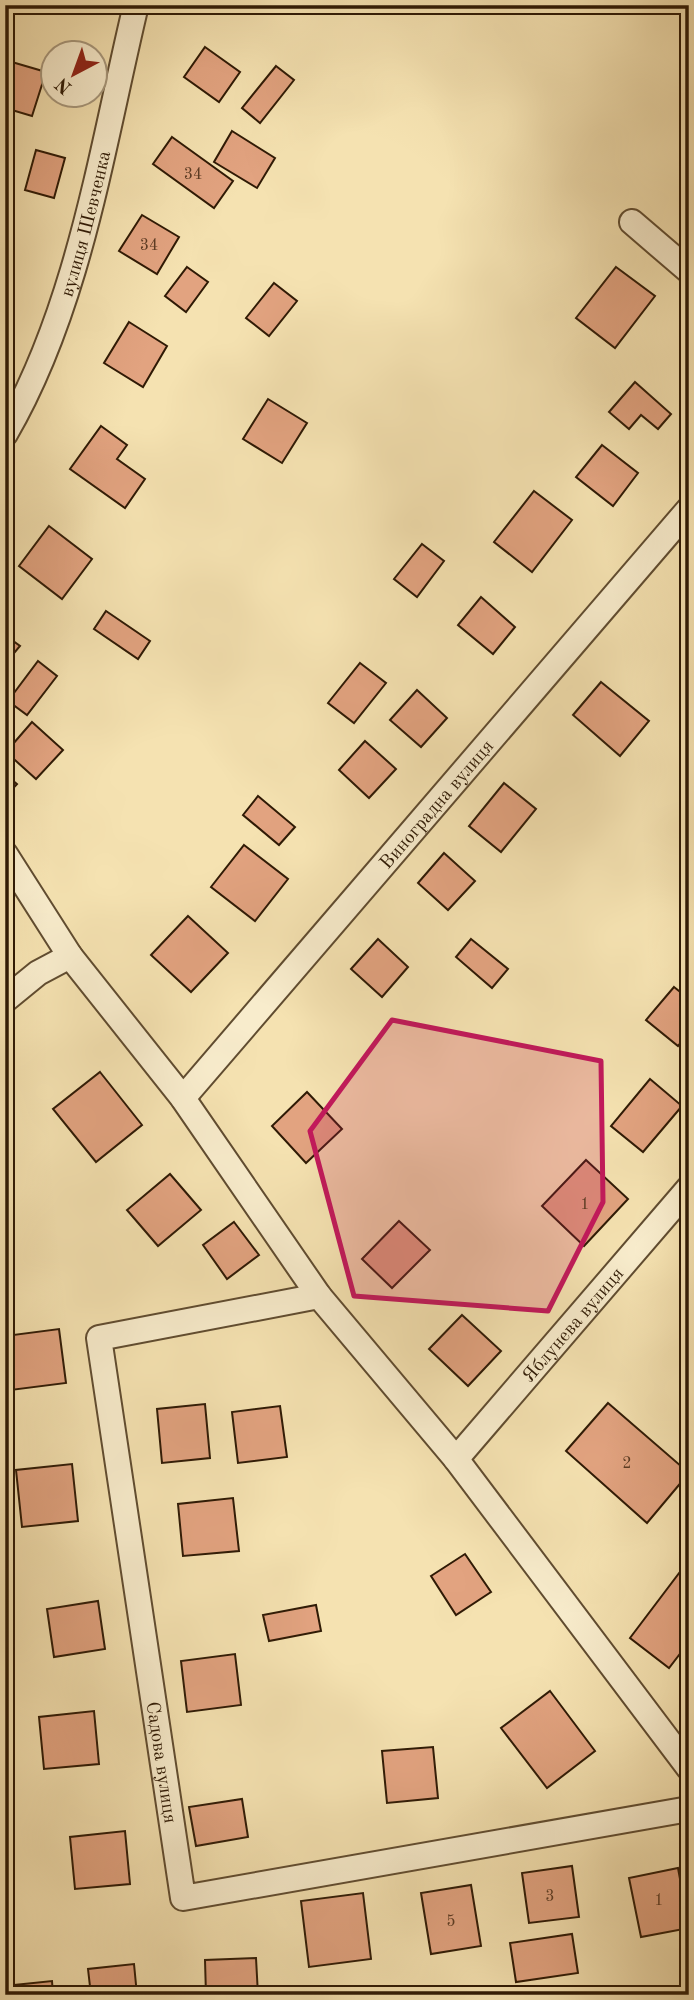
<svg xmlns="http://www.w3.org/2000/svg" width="694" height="2000" viewBox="0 0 694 2000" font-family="'Old Standard TT',serif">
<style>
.building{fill:#e2a380;stroke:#2f1a05;stroke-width:2}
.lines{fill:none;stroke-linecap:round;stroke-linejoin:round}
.street-casing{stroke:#604c30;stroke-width:28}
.street{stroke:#f8eccc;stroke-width:24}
.marked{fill:#c2185b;fill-opacity:0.2;stroke:#c2185b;stroke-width:5;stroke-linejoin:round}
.labels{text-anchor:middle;stroke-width:5;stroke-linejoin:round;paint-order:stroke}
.number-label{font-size:16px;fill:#5c3c24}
.street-label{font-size:19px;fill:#2f1a05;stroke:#f8eccc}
</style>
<rect width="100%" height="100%" fill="#f5e2b1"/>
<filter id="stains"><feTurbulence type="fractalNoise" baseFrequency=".00286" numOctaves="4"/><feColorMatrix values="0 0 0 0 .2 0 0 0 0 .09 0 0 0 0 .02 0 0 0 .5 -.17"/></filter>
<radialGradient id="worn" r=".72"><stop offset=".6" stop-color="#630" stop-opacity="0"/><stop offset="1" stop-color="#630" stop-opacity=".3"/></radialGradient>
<g class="building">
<polygon points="205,47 240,72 219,102 184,77"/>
<polygon points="5,60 46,72 32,116 5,108"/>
<polygon points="276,66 294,80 260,123 242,108"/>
<polygon points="232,131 275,158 257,188 214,162"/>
<polygon points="172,137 233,181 214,208 153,164"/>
<polygon points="36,150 65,158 54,198 25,190"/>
<polygon points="142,215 179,237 157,274 119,251"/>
<polygon points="187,267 208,282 186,312 165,296"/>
<polygon points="616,267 655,296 615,348 576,318"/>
<polygon points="274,283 297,301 269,336 246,318"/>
<polygon points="129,322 167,346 143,387 104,363"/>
<polygon points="635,382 671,414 658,429 641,415 629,429 609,412"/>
<polygon points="268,399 307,423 282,463 243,439"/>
<polygon points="101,426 127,445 117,459 145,479 125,508 70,469"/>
<polygon points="602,445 638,473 613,506 576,477"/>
<polygon points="534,491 572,520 532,572 494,542"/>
<polygon points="49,526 92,559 62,599 19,566"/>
<polygon points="422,544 444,561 417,597 394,579"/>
<polygon points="481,597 515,627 493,654 458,625"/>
<polygon points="106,611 150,641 138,659 94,629"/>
<polygon points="5,635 20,646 5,664"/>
<polygon points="38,661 57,676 27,715 8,701"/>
<polygon points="360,663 386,683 354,723 328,703"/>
<polygon points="601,682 649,721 620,756 573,715"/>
<polygon points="417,690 447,718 421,747 390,720"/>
<polygon points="32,722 63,750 36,779 6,752"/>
<polygon points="365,741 396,769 369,798 339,770"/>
<polygon points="5,774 17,784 5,797"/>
<polygon points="504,783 536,809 501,852 469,826"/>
<polygon points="258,796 295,827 279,845 243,815"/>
<polygon points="244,845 288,879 255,921 211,887"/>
<polygon points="444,853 475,881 448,910 418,883"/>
<polygon points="188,916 228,953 191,992 151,955"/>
<polygon points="378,939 408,967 382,997 351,969"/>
<polygon points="471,939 508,969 492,988 456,957"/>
<polygon points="674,987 689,999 689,1033 678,1046 646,1020"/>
<polygon points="100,1072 142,1125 96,1162 53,1109"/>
<polygon points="650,1079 682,1106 643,1152 611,1126"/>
<polygon points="307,1092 342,1129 306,1163 272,1126"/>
<polygon points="586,1160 628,1199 584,1246 542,1206"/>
<polygon points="170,1174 201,1210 158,1246 127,1210"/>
<polygon points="399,1221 430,1250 392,1288 362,1259"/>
<polygon points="234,1222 259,1255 227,1279 203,1245"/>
<polygon points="462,1315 501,1351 468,1386 429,1349"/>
<polygon points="59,1329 66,1383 11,1390 5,1336"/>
<polygon points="608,1403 689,1473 647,1523 566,1451"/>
<polygon points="205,1404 210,1458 162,1463 157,1409"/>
<polygon points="280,1406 287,1457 238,1463 232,1412"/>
<polygon points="72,1464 78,1521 22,1527 16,1470"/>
<polygon points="233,1498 239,1551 183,1556 178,1504"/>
<polygon points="465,1554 491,1592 456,1615 431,1576"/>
<polygon points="689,1560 689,1642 669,1668 630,1638"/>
<polygon points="98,1601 105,1649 54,1657 47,1609"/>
<polygon points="316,1605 321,1631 269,1641 263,1615"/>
<polygon points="235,1654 241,1705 187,1712 181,1661"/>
<polygon points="550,1691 595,1751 547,1788 501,1728"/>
<polygon points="94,1711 99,1764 44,1769 39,1717"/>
<polygon points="433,1747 438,1798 387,1803 382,1751"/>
<polygon points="242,1799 248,1837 196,1846 189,1807"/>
<polygon points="125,1831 130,1884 75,1889 70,1837"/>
<polygon points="572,1866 579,1917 529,1923 522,1873"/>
<polygon points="678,1868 689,1928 641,1937 629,1878"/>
<polygon points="471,1885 481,1946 431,1954 421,1893"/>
<polygon points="363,1893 371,1959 309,1967 301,1901"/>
<polygon points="572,1934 578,1973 516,1982 510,1943"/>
<polygon points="256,1958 258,1995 206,1995 205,1960"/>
<polygon points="134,1964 137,1995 91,1995 88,1969"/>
<polygon points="52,1981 53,1995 5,1995 5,1986"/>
</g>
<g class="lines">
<g class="street-casing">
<g id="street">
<polyline points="632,222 689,271"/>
<path id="s1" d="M5,434C79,307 102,147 136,5"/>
<polyline points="5,854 70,956 182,1097 319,1296 456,1459 689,1768"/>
<polyline points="5,1000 38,973 70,956"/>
<path id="s2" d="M183,1098L689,509"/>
<path id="s3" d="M319,1296L99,1338L183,1898L689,1809"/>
<path id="s4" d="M456,1459L689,1188"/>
</g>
</g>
<use href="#street" class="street"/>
</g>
<path class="marked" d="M392,1020L601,1061L603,1202L548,1311L354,1296L310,1131Z"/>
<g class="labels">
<g class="number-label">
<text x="193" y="179">34</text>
<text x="149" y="250">34</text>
<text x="585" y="1209">1</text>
<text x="627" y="1468">2</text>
<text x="550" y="1901">3</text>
<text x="659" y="1905">1</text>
<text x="451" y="1926">5</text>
</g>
<g class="street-label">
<text dy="7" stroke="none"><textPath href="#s1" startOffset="226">вулиця Шевченка</textPath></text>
<text dy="7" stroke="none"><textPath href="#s2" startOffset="388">Виноградна вулиця</textPath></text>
<text dy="7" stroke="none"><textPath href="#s4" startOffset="178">Яблунева вулиця</textPath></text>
<text dy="7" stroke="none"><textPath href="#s3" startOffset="653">Садова вулиця</textPath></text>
</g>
</g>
<rect width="694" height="2000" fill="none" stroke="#f5e2b1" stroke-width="28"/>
<rect x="7" y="7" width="680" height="1986" fill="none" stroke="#2f1a05" stroke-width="3.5"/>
<rect x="14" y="14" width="666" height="1972" fill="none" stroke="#2f1a05" stroke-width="2"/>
<g transform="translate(74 74) rotate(221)"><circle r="33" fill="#f8eccc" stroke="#a8987c" stroke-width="2"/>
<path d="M0-5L12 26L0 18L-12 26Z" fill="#8f2418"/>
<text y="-10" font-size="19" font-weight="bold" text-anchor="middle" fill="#2f1a05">N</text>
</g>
<rect width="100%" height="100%" filter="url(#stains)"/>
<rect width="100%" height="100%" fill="url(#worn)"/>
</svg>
